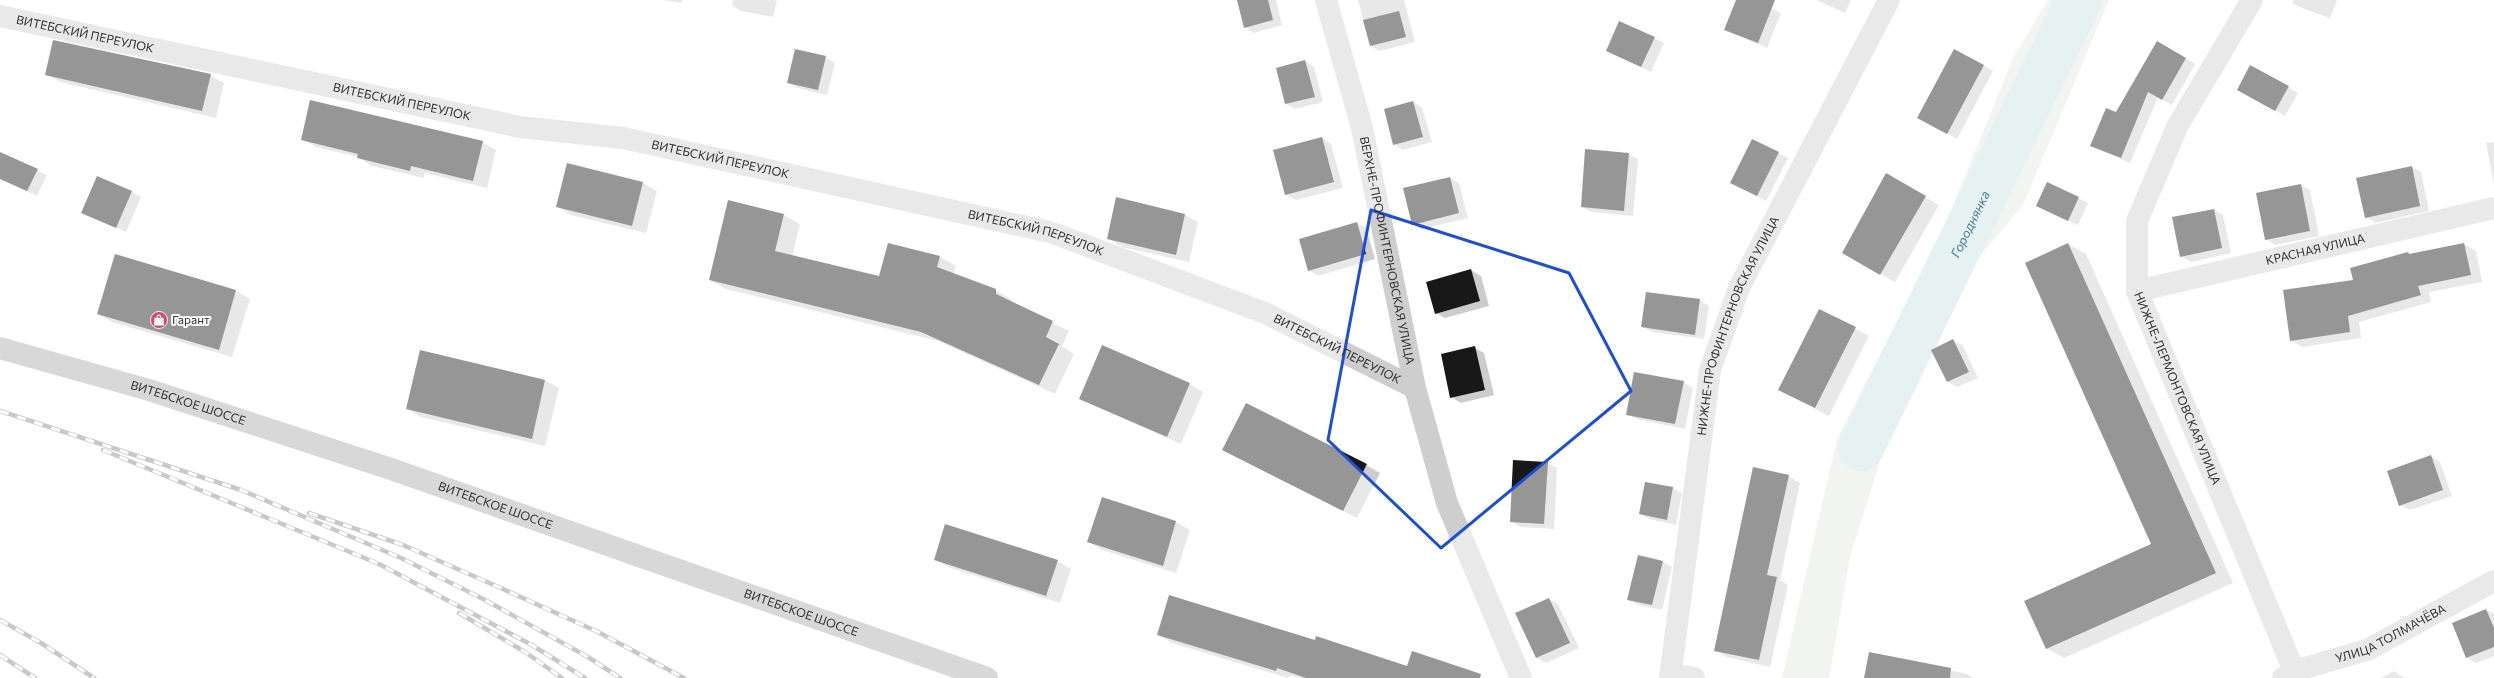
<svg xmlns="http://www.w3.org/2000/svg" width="2494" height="678" viewBox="0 0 2494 678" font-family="Commissioner,sans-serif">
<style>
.green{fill:#e3e7db}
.shadow{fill:#0003}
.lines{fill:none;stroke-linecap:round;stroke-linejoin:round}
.river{stroke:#c8dfe3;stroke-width:46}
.building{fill:#181818}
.street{stroke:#cecece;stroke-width:22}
.primary{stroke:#a9a9a9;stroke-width:22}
.rail-casing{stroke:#868686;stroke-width:4.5}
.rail{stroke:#fff;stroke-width:3;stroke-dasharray:9;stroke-linecap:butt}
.marked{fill:none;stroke:#1d4ed8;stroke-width:3;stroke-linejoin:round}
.labels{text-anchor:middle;stroke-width:4;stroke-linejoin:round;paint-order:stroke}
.street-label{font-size:12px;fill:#313131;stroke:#fff}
.poi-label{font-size:12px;fill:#313131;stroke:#fff;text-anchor:start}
.water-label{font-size:13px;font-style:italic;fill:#487e89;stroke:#fff}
</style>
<rect width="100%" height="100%" fill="#fff"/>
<polygon class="green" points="2048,0 2109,0 2023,205 1957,284 1896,410 1850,557 1829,678 1782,678 1837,439 1943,230 2013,58"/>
<g class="shadow">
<polygon points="663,0 682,0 682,3"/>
<polygon points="733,0 777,0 773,17 741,11 732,5"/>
<polygon points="1238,0 1276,0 1282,25 1254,33 1245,27"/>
<polygon points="1358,0 1404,0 1415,42 1380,51 1370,46"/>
<polygon points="1737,0 1752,0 1781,13 1767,48 1726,30"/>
<polygon points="1816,0 1851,0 1845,13"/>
<polygon points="2293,0 2337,0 2330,18 2302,8 2292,3"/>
<polygon points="1654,38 1664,43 1651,72 1607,51"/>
<polygon points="2158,42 2195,64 2172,105 2158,97 2130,163 2091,145 2116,114"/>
<polygon points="825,57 835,63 827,95 798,88 788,82"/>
<polygon points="1305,61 1314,67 1323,102 1295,109 1286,104"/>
<polygon points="1983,65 1993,71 1957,139 1927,123"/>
<polygon points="2251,66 2298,93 2285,116 2238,89"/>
<polygon points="46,74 210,75 224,83 216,118 60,82"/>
<polygon points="1413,102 1422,108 1432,142 1403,150 1394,144"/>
<polygon points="1322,138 1331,144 1343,188 1296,200 1286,195 1275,151"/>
<polygon points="302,139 482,142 496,150 487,188 425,173 424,178 372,166 358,157 316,147"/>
<polygon points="2494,142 2494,184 2486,143"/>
<polygon points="0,153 47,175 37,196 0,179"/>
<polygon points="1778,153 1788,158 1766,201 1731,183"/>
<polygon points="1628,154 1638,159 1633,216 1591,212 1582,207"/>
<polygon points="568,164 643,183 657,191 646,233 571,215 558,207"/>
<polygon points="2412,167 2421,172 2429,211 2375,223 2366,217"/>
<polygon points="1887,175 1939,205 1895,282 1844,253"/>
<polygon points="1450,178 1459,183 1468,218 1422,229 1413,224"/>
<polygon points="2047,183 2088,203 2078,225 2047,211"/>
<polygon points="2301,185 2310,190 2319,236 2275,245 2266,239"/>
<polygon points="132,192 141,197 126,232 82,212"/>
<polygon points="729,201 784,215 800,224 792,257 880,278 940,257 956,266 953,274 995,290 1011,299 1011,303 1069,331 1062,346 1074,354 1055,394 938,341 726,289 710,280"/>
<polygon points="2214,210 2223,215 2231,253 2191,262 2181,256"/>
<polygon points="1185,215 1198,222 1189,262 1122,247 1108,239"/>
<polygon points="1357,223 1366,228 1375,259 1318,276 1309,270"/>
<polygon points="2068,244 2086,254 2233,583 2064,658 2046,648 2153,544"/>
<polygon points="2464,244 2476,251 2482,282 2429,292 2431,302 2359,322 2361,338 2302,347 2291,340 2355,281 2408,253 2411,255"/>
<polygon points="115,255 236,291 250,299 232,357 112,322 98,314"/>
<polygon points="1471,270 1481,276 1489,306 1445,318 1436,313 1427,283"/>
<polygon points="1700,300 1709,306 1704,339 1652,332 1642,326"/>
<polygon points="1820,310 1869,336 1829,416 1779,390"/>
<polygon points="1953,340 1963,346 1978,378 1957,387 1948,382"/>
<polygon points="1475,348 1484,353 1494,395 1461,403 1451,397"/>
<polygon points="421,351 545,380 559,388 545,446 421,417 407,409"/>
<polygon points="1683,382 1693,388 1685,429 1637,419 1627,414"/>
<polygon points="1189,384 1203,392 1181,444 1080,399"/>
<polygon points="2431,456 2440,462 2452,496 2410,510 2400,505"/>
<polygon points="1237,457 1366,465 1380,473 1357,518"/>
<polygon points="1547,463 1557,468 1554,529 1520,527 1511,521"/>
<polygon points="1788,476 1800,483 1780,580 1788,585 1770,667 1727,657 1715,650"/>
<polygon points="1646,483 1673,488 1682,493 1676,525 1649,519 1640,514"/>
<polygon points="1102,499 1176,522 1190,530 1176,573 1102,550 1089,542"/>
<polygon points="935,559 1057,561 1071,569 1060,603 948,567"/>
<polygon points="1662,562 1672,567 1662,610 1638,605 1628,599"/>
<polygon points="1549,599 1558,604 1579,648 1546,663 1537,658"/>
<polygon points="2486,610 2494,614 2494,656 2476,663 2466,657"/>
<polygon points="1158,635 1315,641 1408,667 1468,678 1298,678 1291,675 1288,678 1172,643"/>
<polygon points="1870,653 1967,674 1973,678 1865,678"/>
<polygon points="2394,671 2404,678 2381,678"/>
</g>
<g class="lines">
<path class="river" id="s1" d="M1861,448L2079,0"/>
</g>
<g class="building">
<polygon points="1237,0 1268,0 1273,20 1244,28"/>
<polygon points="1736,0 1775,0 1758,43 1724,30"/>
<polygon points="1399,11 1406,37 1370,46 1363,20"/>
<polygon points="1619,21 1655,37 1641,67 1606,51"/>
<polygon points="53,40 211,74 202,111 45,75"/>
<polygon points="2157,41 2186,58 2162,100 2148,92 2121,158 2090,146 2106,108 2116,112"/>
<polygon points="795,49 826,56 818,90 787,83"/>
<polygon points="1954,49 1984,65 1947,134 1917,118"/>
<polygon points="1305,60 1315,97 1285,104 1276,68"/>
<polygon points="2250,65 2289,86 2275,111 2237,90"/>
<polygon points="310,100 483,141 473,181 411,166 410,171 357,158 358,154 301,140"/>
<polygon points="1413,101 1423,137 1393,145 1384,109"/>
<polygon points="1322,137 1334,182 1285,195 1273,150"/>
<polygon points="1752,139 1779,152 1757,196 1730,183"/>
<polygon points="1585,149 1629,153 1624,211 1581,207"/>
<polygon points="0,152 38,169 27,191 0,179"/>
<polygon points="567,163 643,182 632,226 556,207"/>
<polygon points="2412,166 2420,206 2365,218 2356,178"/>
<polygon points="1886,173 1926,196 1880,275 1842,253"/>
<polygon points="97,176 132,191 116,228 81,213"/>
<polygon points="1450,177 1459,213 1412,225 1403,188"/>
<polygon points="2047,182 2079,197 2068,221 2036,206"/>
<polygon points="2301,184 2310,231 2265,240 2256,193"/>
<polygon points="1116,197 1185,214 1176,255 1107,239"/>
<polygon points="728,200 784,214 775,251 879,276 888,243 940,256 937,267 996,289 996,294 1053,321 1046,337 1059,344 1039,385 921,332 709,280"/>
<polygon points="2214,209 2222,248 2180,257 2172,217"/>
<polygon points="1357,222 1366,254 1308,271 1299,239"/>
<polygon points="2068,243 2216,573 2046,649 2024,601 2151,544 2025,263"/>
<polygon points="2464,243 2471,275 2418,286 2421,295 2348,316 2350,332 2290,341 2283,290 2353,280 2350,268 2408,252 2409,254"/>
<polygon points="115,254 236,290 219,350 97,314"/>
<polygon points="1471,269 1480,301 1435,314 1426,282"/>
<polygon points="1646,292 1700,299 1695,335 1641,327"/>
<polygon points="1819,309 1856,327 1815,408 1778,390"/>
<polygon points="1953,339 1969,372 1947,382 1931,350"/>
<polygon points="1102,345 1190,383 1167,437 1079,399"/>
<polygon points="1475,346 1485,390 1450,398 1441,354"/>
<polygon points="420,350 545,380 532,439 406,409"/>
<polygon points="1634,372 1684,381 1675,424 1626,415"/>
<polygon points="1246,403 1367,464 1343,511 1222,450"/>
<polygon points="2431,455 2443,490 2399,506 2387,471"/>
<polygon points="1513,460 1548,462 1544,524 1510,522"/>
<polygon points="1753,467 1789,475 1767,575 1777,577 1759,660 1714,651"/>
<polygon points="1645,482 1673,487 1667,520 1639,514"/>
<polygon points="1102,497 1176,521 1163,566 1087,542"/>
<polygon points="945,524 1058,560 1046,596 934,560"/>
<polygon points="1638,555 1663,561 1652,605 1627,600"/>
<polygon points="1169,595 1315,640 1316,636 1407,666 1412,651 1481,674 1480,678 1306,678 1277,668 1276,671 1157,635"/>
<polygon points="1549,598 1570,643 1536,658 1515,613"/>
<polygon points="2486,609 2494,628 2494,647 2466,658 2452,623"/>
<polygon points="1869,652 1951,668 1950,678 1864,678"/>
</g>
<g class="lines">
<g class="street">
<path id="s2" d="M1326,0L1362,128L1415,388L1447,503L1521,678"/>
<path id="s3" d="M2252,0L2178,125L2137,221V291L2294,671"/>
<path id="s4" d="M0,16L520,127L623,138L1050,232L1265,313L1415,388"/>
<path id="s5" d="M2137,291L2494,208"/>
<polyline points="1671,674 1694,678"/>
<path id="s6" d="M1670,678L1710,370L1739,288L1889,0"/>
<path id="s7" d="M2283,678L2294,671L2367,650L2494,581"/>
</g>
<path class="primary" id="s8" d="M0,348L149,390L391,469L987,678"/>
<g class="rail-casing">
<g id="rail">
<polyline points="0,411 241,490 401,558 485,600 588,657 620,678"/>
<polyline points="103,450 379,564 530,644 585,678"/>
<polyline points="309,513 403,545 503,589 598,632 684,678"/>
<polyline points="459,613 525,652 562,678"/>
<polyline points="0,620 41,643 94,678"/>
<polyline points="0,655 35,678"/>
</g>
</g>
<use href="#rail" class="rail"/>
</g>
<path d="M0 0H2494V678H0ZM1371,210L1569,273L1631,391L1441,548L1328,440Z" fill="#fff" fill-opacity=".55" fill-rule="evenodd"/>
<path class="marked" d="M1371,210L1569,273L1631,391L1441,548L1328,440Z"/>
<defs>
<g id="shop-disc" transform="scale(0.9)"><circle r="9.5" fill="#d04b72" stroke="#fff"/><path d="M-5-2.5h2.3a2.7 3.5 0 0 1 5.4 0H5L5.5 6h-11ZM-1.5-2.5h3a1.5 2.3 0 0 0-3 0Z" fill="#fff"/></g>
</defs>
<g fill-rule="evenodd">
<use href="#shop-disc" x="159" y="320"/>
</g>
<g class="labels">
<g class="street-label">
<text dy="4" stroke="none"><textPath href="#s4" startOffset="87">ВИТЕБСКИЙ ПЕРЕУЛОК</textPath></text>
<text dy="4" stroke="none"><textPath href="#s4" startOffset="411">ВИТЕБСКИЙ ПЕРЕУЛОК</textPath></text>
<text dy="4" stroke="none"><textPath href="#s4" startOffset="735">ВИТЕБСКИЙ ПЕРЕУЛОК</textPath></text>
<text dy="4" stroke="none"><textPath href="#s4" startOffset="1059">ВИТЕБСКИЙ ПЕРЕУЛОК</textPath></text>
<text dy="4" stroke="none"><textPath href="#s5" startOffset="183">КРАСНАЯ УЛИЦА</textPath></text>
<text dy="4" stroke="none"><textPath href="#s2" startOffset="258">ВЕРХНЕ-ПРОФИНТЕРНОВСКАЯ УЛИЦА</textPath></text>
<text dy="4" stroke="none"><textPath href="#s6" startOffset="361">НИЖНЕ-ПРОФИНТЕРНОВСКАЯ УЛИЦА</textPath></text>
<text dy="4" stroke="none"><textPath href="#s4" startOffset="1383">ВИТЕБСКИЙ ПЕРЕУЛОК</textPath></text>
<text dy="4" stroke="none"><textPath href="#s3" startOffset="425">НИЖНЕ-ЛЕРМОНТОВСКАЯ УЛИЦА</textPath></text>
<text dy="4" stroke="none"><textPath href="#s8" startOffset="196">ВИТЕБСКОЕ ШОССЕ</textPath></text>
<text dy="4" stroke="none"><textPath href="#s8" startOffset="520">ВИТЕБСКОЕ ШОССЕ</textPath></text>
<text dy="4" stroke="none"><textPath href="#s8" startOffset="844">ВИТЕБСКОЕ ШОССЕ</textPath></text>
<text dy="4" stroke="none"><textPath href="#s7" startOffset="117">УЛИЦА ТОЛМАЧЁВА</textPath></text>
</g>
<g class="poi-label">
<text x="172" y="324">Гарант</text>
</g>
<g class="water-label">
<text dy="5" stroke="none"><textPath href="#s1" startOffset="249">Городнянка</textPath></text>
</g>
</g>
</svg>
